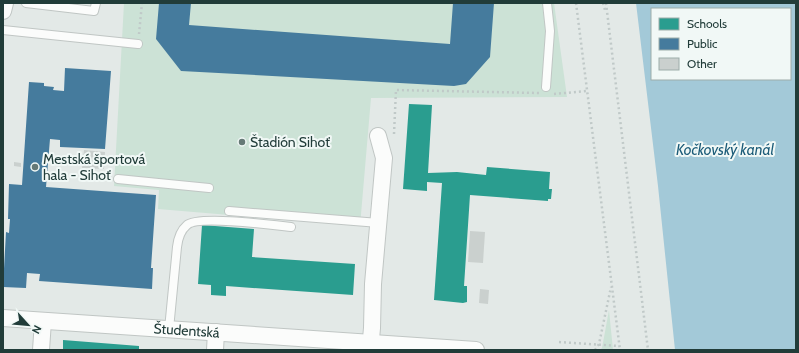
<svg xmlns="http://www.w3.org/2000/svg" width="799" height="353" viewBox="0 0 799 353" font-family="Cabin,sans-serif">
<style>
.green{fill:#cce2d6}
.water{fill:#a3c9d8;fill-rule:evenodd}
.schools{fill:#2a9d8f}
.public{fill:#457b9d}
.building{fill:#cad0ce}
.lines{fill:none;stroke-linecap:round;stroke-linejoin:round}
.service-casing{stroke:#c0c6c4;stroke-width:10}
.minor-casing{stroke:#c0c6c4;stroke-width:18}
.path{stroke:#c0c9c8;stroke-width:2.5;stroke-dasharray:2 3;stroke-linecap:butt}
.service{stroke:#fbfcfb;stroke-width:8}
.minor{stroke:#fbfcfb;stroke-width:16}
.poi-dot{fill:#657976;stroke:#f1f8f6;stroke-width:1.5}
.labels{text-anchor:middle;stroke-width:4;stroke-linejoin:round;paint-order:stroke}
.poi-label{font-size:14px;fill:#213c39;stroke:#f1f8f6;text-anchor:start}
.street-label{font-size:14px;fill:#213c39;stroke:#f1f8f6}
.water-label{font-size:15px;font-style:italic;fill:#1b5b78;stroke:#f1f8f6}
</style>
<rect width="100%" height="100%" fill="#e3e9e7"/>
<g class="green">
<polygon points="124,3 554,3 567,97 371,98 360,226 158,209 159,190 114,186"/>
<polygon points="609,310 613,350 600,350 602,348"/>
</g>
<path class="water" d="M636,3H796V350H675L658,186ZM652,9H790V79H652Z"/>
<g class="schools">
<polygon points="409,104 432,105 428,173 457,172 486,175 487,167 550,172 549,189 552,189 551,199 548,199 548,201 470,195 464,286 467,286 467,302 463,303 434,300 442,183 427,182 427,191 403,189"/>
<polygon points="202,225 254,229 252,257 355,264 353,295 226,286 226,296 211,295 211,285 198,284"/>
<polygon points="63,340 139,346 139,350 63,350"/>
</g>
<g class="public">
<polygon points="159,3 191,3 189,25 450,44 453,3 494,3 490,57 466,84 454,86 181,71 156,39"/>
<polygon points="65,68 111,71 105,149 60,147 60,140 50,139 46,187 156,195 151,268 153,268 152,289 39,281 40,274 27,273 26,288 3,287 6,232 9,233 10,219 8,219 9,184 22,185 29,82 44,83 44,86 54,87 53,90 64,91"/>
</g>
<g class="building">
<polygon points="84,150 105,152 104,169 82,168"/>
<polygon points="76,158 81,158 81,162 78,161 78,166 73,165"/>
<polygon points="14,162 21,163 21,167 14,166"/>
<polygon points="470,231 485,232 483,263 468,262"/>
<polygon points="480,289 489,290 488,304 479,303"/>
</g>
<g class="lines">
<g class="service-casing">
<g id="service">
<polyline points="26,3 94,11 96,3"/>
<polyline points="3,30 138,44"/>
<polyline points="546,87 550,31 547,3"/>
<polyline points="118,179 209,188"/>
<polyline points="229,211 379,223"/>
<path d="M169,329L177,247C178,238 180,231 187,225C198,215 273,225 291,227"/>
</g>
</g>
<g class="minor-casing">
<g id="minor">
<polyline points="3,11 5,3"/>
<path id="s1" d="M3,318L476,350"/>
<polyline points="41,350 43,321"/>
<polyline points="215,350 216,332"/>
<polyline points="370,350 372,328 373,284 384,158 378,136"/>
</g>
</g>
<g class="path">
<polyline points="576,3 620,350"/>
<polyline points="603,3 605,10"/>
<polyline points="606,3 648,350"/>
<polyline points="139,34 142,3"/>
<polyline points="554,94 587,91"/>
<polyline points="394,134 396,90 539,93"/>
<polyline points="559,342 619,346"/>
<polyline points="595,350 599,344 611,287"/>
</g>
<use href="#service" class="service"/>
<use href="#minor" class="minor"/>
</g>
<g class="poi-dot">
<circle cx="242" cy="142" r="4"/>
<circle cx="35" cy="167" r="4"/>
</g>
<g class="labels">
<g class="poi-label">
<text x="250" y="147">Štadión Sihoť</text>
<text x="43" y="164">Mestská športová<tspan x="43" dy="16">hala - Sihoť</tspan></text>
</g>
<g class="street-label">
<text dy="5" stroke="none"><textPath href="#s1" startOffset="184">Študentská</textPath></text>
</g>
<g class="water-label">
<text x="725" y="155">Kočkovský kanál</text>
</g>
</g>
<rect width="799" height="353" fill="none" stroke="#213c39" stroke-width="8"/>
<rect x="651" y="8" width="140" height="72" fill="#f1f8f6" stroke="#9eadaa"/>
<rect x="659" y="18" width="20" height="12" fill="#2a9d8f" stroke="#9eadaa"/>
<text x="687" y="28" font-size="12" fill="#213c39">Schools</text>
<rect x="659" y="38" width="20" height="12" fill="#457b9d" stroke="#9eadaa"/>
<text x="687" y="48" font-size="12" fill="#213c39">Public</text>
<rect x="659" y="58" width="20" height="12" fill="#cad0ce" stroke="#9eadaa"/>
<text x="687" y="68" font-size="12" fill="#213c39">Other</text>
<g transform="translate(28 325) rotate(117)" stroke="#f1f8f6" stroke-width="3" paint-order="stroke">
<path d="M0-3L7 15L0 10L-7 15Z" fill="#213c39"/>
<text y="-6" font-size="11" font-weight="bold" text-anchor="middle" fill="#213c39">N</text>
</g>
</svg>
